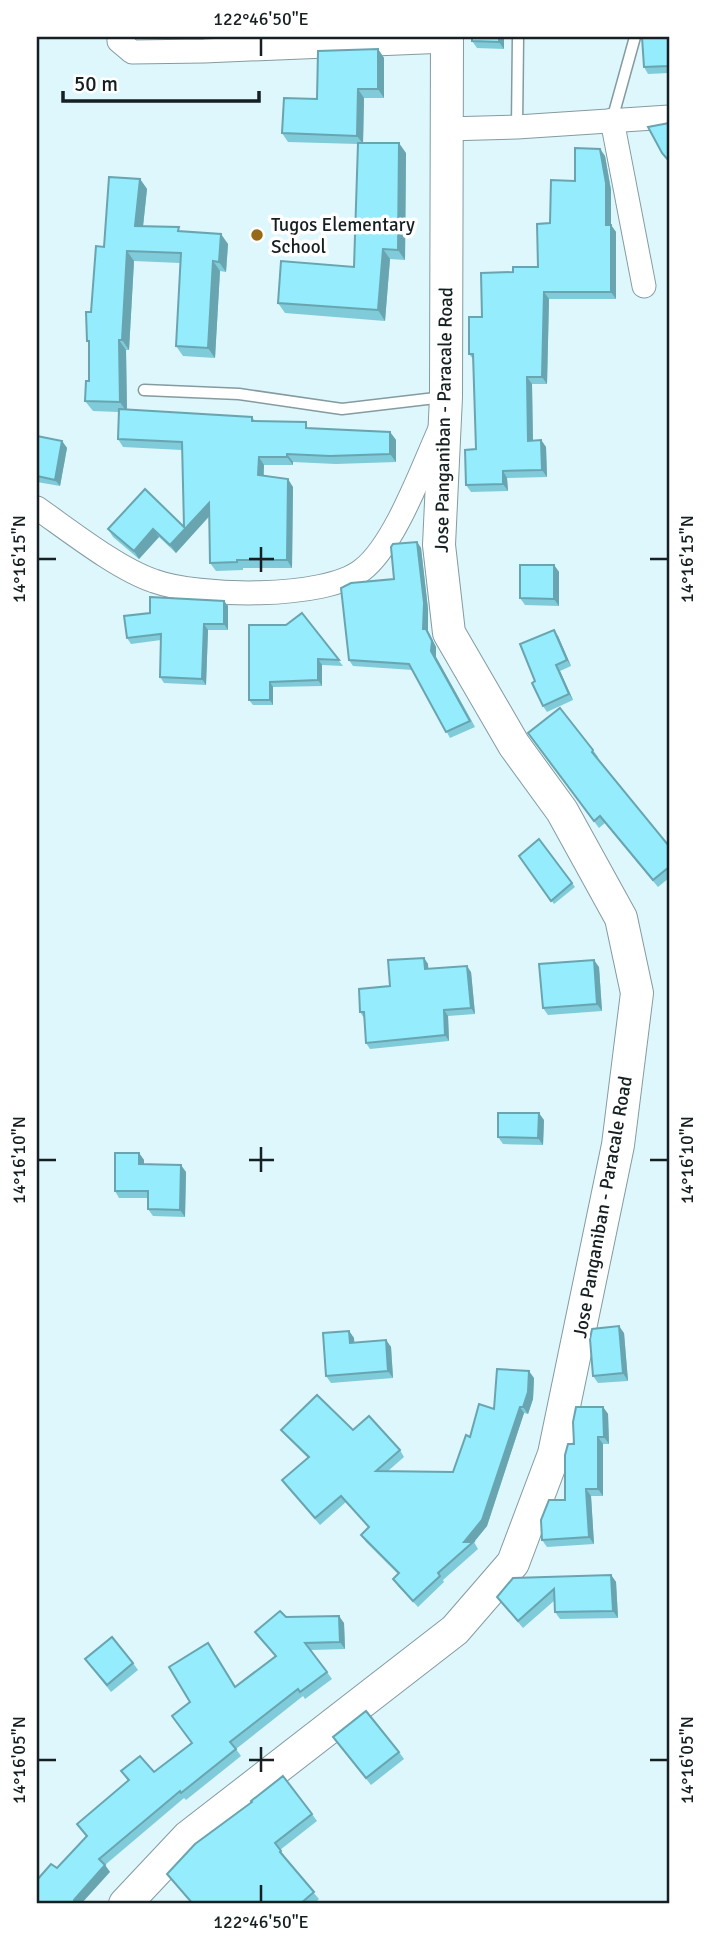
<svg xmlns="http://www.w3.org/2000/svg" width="706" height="1941" viewBox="0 0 706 1941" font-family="Signika,sans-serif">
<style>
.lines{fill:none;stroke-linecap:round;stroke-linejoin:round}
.service-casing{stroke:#849b9f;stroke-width:13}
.minor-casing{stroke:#849b9f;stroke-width:25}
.secondary-casing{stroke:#849b9f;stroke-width:34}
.service{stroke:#fff;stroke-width:10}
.minor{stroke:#fff;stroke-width:23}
.secondary{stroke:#fff;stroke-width:32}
.wall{fill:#7fcbd9}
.shaded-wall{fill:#68a5b0}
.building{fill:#94ecfc;stroke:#68a5b0;stroke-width:2}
.ticks{fill:none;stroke:#161f21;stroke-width:2.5}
.poi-dot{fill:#966a17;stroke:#fff;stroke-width:2.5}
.labels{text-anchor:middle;stroke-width:7;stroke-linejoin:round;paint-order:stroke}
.poi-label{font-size:19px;fill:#161f21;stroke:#fff;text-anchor:start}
.street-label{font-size:19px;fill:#161f21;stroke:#fff}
.neatline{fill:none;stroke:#161f21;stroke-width:2.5}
.ticks-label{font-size:18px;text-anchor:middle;fill:#161f21}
</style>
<rect width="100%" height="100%" fill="#def7fc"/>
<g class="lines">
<g class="service-casing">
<g id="service">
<polyline points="612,120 635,37"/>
<polyline points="517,127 518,37"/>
<polyline points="144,390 239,394 342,409 444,397"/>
</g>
</g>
<g class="minor-casing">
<g id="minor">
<polyline points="119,37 119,41 132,52 204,51 447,41"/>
<polyline points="612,120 644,286"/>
<polyline points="446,129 517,127 669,117"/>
<path d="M37,508C70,531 118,569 154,581C198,597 324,600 362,570C394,546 422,469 439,431"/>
</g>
</g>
<g class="secondary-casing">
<polyline id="secondary" points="125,1904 188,1837 455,1630 513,1563 554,1454 618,1145 637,993 621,918 562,811 514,745 449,633 439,545 446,397 447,37"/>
</g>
<use href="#service" class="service"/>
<use href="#minor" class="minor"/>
<use href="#secondary" class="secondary"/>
</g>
<g class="wall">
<polygon points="504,37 504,49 477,48 472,41"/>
<polygon points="669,37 669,73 648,74 644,67"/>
<polygon points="378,49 384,58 384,98 364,98 363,143 406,153 405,260 390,259 385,321 285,313 278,303 354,267 358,144 288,142 282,133 317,99"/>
<polygon points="600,149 605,156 611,190 611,225 616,232 616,299 549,299 547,384 532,384 533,440 541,440 546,447 547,477 507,478 508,491 471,492 466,485 476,449 473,359 469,354 482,317 513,272 538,267 550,223 575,181"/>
<polygon points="140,179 147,189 143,226 182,231 228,244 226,272 220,271 215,358 183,356 176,346 180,263 134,261 129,350 126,350 127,410 252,417 255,421 310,428 390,432 396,440 396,462 336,464 293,462 293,465 264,465 264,475 293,487 292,568 243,568 243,570 216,571 210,563 209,516 176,553 159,537 139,559 113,537 108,529 184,527 182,450 123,447 118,439 119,412 93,411 85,401 89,381 89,344 87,341 104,247"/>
<polygon points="37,436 62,441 67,448 60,486 37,482"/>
<polygon points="417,542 421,548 428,609 428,631 436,647 436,657 475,727 450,738 413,670 353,666 349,660 394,579"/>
<polygon points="554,565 559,572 559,606 525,605 520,598"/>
<polygon points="224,601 228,606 228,630 208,630 206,685 164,683 160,677 161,640 131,644 127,638 150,613"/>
<polygon points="302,613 343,666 322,665 322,686 273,687 273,705 253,705 249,700 286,625"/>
<polygon points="558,636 571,666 560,671 573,700 547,712 543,706 535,681"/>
<polygon points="528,733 593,750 598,757 597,758 669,846 669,878 658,887 605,823 599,828"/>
<polygon points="539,839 575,887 554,904 519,856"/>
<polygon points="424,958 428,964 428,968 471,972 475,1014 448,1016 449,1041 370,1049 366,1043 364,1018 360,1012"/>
<polygon points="599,967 602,1011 548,1015 543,1008"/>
<polygon points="544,1120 543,1145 503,1144 498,1137"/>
<polygon points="139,1153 144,1160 144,1164 186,1172 185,1217 153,1216 148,1209 148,1198 119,1198 115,1191"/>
<polygon points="349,1331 354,1338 354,1343 386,1340 391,1347 393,1378 331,1383 326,1376"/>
<polygon points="624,1333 628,1381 598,1383 593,1376"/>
<polygon points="534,1378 533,1399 528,1414 524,1413 487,1526 474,1542 478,1549 443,1580 444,1582 418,1607 398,1586 393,1579 398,1574 366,1542 361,1535 369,1528 346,1502 320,1525 282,1480 308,1458 286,1436 281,1430 353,1430 400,1450 404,1457 388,1471 453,1472 470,1437 494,1409"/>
<polygon points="603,1407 608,1414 609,1444 603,1444 603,1496 591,1496 594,1544 547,1547 542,1540 565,1500 574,1444"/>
<polygon points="611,1575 616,1582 618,1618 560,1619 555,1612 555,1600 523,1628 497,1597"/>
<polygon points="286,1617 344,1623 345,1649 311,1650 332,1679 305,1699 303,1696 236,1749 241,1756 186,1800 184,1798 105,1865 110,1872 57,1868 86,1836 77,1824 128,1781 121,1771 154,1772 192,1743 190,1702 213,1650 236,1687 275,1656 255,1632"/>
<polygon points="85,1659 133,1663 138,1670 111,1692"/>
<polygon points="333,1737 399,1752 404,1759 371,1785"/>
<polygon points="312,1814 317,1821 280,1850 286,1858 285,1859 319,1899 314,1904 192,1904 167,1874"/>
</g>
<g class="shaded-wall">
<polygon points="499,37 504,37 504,49 499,42"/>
<polygon points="378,49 384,58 384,98 378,89"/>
<polygon points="358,89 364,98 363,144 357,136"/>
<polygon points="399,143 406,153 405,260 398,250"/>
<polygon points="600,149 605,156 611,190 611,232 606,225"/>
<polygon points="140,179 147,189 142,236 135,226"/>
<polygon points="611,225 616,232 616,299 611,292"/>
<polygon points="221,234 228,244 226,272 219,262"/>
<polygon points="383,249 390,259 385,321 378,310"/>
<polygon points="127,251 134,261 129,350 122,340"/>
<polygon points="213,261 220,271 215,358 208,348"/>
<polygon points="544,292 549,299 547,384 542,377"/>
<polygon points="119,340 126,350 127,413 120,402"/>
<polygon points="527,377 532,384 533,448 528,441"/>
<polygon points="390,432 396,440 396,462 390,454"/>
<polygon points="541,440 546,447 547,477 542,470"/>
<polygon points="62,441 67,448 60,486 55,480"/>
<polygon points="287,454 293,462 293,465 287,457"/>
<polygon points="259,457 264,465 263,482 258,475"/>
<polygon points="503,471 507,478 508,491 503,484"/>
<polygon points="288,479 293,487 292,568 287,560"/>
<polygon points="209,503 215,510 176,553 170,545"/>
<polygon points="153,529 159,537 139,559 134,551"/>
<polygon points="417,542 421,548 428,609 428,631 436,647 436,657 475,727 431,651 423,629"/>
<polygon points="554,565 559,572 559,606 554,599"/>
<polygon points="224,601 228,606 228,630 224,624"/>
<polygon points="204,624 208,630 206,685 202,679"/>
<polygon points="554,630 558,636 571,666 567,660"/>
<polygon points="318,659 322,665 322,686 318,680"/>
<polygon points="556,665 560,671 573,700 569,694"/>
<polygon points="270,682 273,687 273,705 270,700"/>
<polygon points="424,958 428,964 429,975 425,969"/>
<polygon points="594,960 599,967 602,1011 597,1004"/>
<polygon points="467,966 471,972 475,1014 471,1008"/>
<polygon points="444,1010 448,1016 449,1041 445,1035"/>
<polygon points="539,1113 544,1120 543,1145 538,1138"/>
<polygon points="139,1153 144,1160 144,1171 139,1164"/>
<polygon points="181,1165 186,1172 185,1217 180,1210"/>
<polygon points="619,1326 624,1333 628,1381 623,1373"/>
<polygon points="349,1331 354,1338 355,1350 350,1343"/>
<polygon points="386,1340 391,1347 393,1378 388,1371"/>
<polygon points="529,1371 534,1378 533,1399 528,1414 523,1407"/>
<polygon points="520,1407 524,1413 487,1526 474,1542 464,1542"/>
<polygon points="603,1407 608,1414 609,1444 604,1437"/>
<polygon points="598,1437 603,1444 603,1496 598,1489"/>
<polygon points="586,1489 591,1496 594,1544 589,1537"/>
<polygon points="611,1575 616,1582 618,1618 613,1611"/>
<polygon points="339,1616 344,1623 345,1649 340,1642"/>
<polygon points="105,1865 110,1872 81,1904 74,1904 74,1900"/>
</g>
<g class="building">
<polygon points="472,37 499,37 499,42 472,41"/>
<polygon points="642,37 669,37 669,66 644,67"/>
<polygon points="378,49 378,89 358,89 357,136 282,133 284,98 317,99 318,51"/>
<polygon points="669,123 669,161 662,153 648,127"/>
<polygon points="358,143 399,143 398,250 383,249 378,310 278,303 281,261 354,267"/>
<polygon points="575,148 600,149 606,183 606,225 611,225 611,292 544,292 542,377 527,377 528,441 541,440 542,470 503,471 503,484 466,485 465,450 476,449 473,354 469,354 469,317 482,317 481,273 513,272 513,267 538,267 537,224 550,223 551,180 575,181"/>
<polygon points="109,177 140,179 135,226 179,227 178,231 221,234 219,262 213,261 208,348 176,346 181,253 127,251 122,340 119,340 120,402 85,401 86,381 89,381 89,341 87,341 86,312 91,312 96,246 104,247"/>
<polygon points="119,409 252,417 252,421 306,422 306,428 390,432 390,454 330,456 287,454 287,457 259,457 258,475 288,479 287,560 237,560 237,562 210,563 209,503 170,545 153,529 134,551 108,529 145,489 184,527 182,442 118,439"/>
<polygon points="37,436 62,441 55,480 37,476"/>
<polygon points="417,542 424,603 423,629 426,629 432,641 431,651 470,721 446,732 409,664 349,660 341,588 351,583 394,579 391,547 393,544"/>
<polygon points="520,565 554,565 554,599 520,598"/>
<polygon points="150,597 224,601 224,624 204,624 202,679 160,677 161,634 127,638 124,616 150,613"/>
<polygon points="302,613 339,660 318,659 318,680 270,682 270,700 249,700 249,625 286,625"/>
<polygon points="554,630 567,660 556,665 569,694 543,706 532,683 535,681 520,644"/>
<polygon points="560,708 593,750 592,752 669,846 669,867 653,880 600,816 594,821 528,733"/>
<polygon points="539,839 572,883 551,901 519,856"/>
<polygon points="424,958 425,969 467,966 471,1008 444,1010 445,1035 366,1043 364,1012 360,1012 359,989 390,986 388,960"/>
<polygon points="594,960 597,1004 543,1008 539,964"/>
<polygon points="498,1113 539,1113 538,1138 498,1137"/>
<polygon points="115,1153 139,1153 139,1164 181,1165 180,1210 148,1209 148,1191 115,1191"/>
<polygon points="619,1326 623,1373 593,1376 590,1339 592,1329"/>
<polygon points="349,1331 350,1343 386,1340 388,1371 326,1376 323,1333"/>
<polygon points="497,1369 529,1371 528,1392 523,1407 520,1407 482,1520 464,1542 473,1542 438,1573 440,1576 413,1601 393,1579 399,1573 361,1535 369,1527 341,1496 315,1518 282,1480 309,1457 281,1430 317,1395 353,1430 369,1416 400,1450 376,1471 453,1472 466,1435 470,1437 479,1404 494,1409"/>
<polygon points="576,1407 603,1407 604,1437 598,1437 598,1489 586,1489 589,1537 542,1540 541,1520 549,1500 565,1500 565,1455 568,1444 574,1444 573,1422"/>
<polygon points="611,1575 613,1611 555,1612 554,1589 518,1621 497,1597 513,1578"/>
<polygon points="280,1611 286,1617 339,1616 340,1642 305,1643 327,1672 300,1692 298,1689 230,1742 236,1749 181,1793 180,1791 99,1859 105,1865 74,1900 74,1904 37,1904 37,1880 51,1864 57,1868 87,1836 77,1824 129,1780 121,1771 140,1756 154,1772 192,1743 172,1716 190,1702 169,1667 208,1643 235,1687 276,1656 255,1632"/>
<polygon points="112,1637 133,1663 107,1685 85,1659"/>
<polygon points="366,1711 399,1752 366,1778 333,1737"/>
<polygon points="283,1776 312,1814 275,1843 281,1851 280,1852 314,1892 300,1904 193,1904 167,1874 195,1844 252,1802 251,1801"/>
</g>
<path class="ticks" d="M261,38V56M261,547V572M38,559H56M249,559H274M650,559H668M261,1147V1172M38,1160H56M249,1160H274M650,1160H668M261,1747V1772M38,1760H56M249,1760H274M650,1760H668M261,1885V1902"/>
<circle class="poi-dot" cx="257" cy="235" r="7"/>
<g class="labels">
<g class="poi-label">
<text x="271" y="231">Tugos Elementary<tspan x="271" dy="22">School</tspan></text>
</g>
<g class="street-label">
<text transform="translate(443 420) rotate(-89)" y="7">Jose Panganiban - Paracale Road</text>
<text transform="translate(602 1207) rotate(-80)" y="7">Jose Panganiban - Paracale Road</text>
</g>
</g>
<rect width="706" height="1941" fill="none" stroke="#ffffff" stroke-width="77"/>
<path d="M63 91v10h196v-10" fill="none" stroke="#161f21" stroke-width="3.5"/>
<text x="74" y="91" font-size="21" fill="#161f21" stroke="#ffffff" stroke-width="5" paint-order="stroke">50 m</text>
<rect x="38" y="38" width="630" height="1864" class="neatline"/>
<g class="ticks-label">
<text x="261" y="25">122°46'50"E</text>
<text transform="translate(19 559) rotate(-90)" y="6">14°16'15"N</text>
<text transform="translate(687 559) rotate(-90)" y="6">14°16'15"N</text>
<text transform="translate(19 1160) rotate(-90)" y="6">14°16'10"N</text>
<text transform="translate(687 1160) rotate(-90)" y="6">14°16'10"N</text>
<text transform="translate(19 1760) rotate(-90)" y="6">14°16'05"N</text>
<text transform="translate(687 1760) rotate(-90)" y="6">14°16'05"N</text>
<text x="261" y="1928">122°46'50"E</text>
</g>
</svg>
